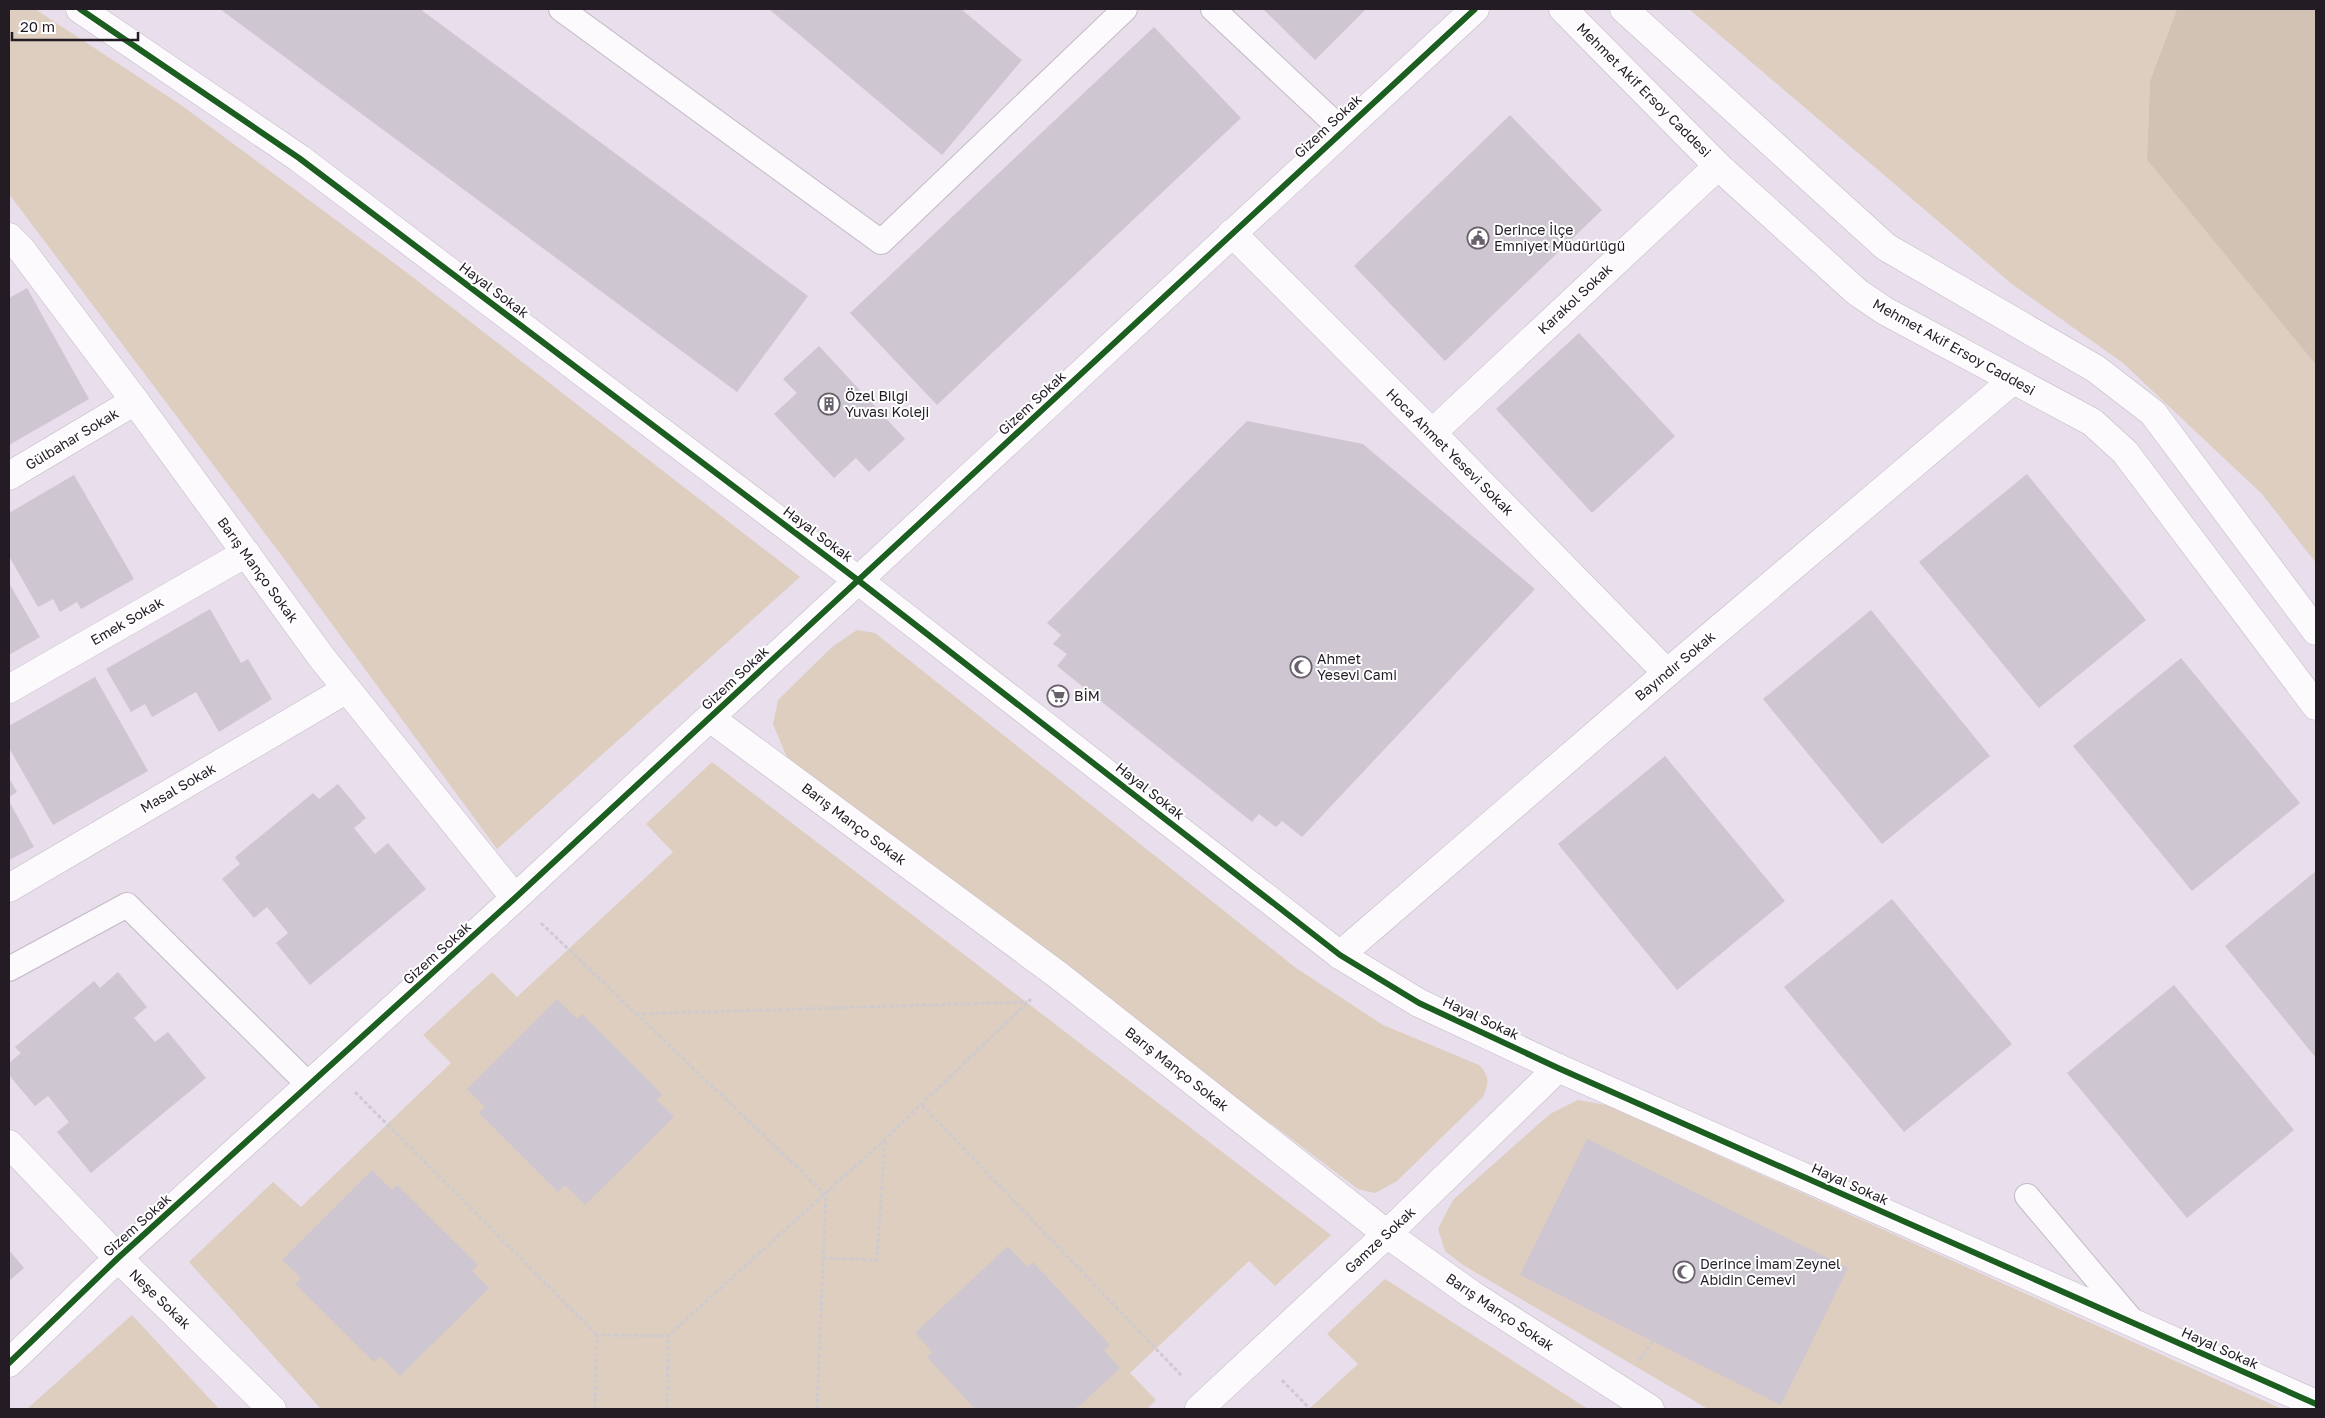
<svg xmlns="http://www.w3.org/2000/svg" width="2325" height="1418" viewBox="0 0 2325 1418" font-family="'Golos Text',sans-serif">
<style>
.green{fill:#decebf}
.forest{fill:#d1c2b3}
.building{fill:#cec6d1}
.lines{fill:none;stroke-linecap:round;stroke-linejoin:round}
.lane-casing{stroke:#c2bac5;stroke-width:26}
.street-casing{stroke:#c2bac5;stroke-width:29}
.path{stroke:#cecbd0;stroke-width:3;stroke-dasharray:4 2.5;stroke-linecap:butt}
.lane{stroke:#fcfafc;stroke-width:24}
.street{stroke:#fcfafc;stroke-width:28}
.cycleway-casing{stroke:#fff;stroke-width:9}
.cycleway{stroke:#1b5e20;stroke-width:6}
.labels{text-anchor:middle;stroke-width:4;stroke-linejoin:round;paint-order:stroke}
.street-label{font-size:14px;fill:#231c25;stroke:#fff}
.poi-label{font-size:14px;fill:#231c25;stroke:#fff;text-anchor:start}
</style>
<rect width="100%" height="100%" fill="#e8deec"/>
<g class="green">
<polygon points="9,9 35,9 181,105 406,272 800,577 497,849 285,560 9,194"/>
<polygon points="1689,9 2177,9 2150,81 2147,160 2316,365 2316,563 2262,494 2123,363 2012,284"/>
<path d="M857,630L875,633L1296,968L1383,1025L1479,1065C1490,1076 1489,1083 1483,1097L1397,1181L1375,1193L1358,1189L788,760L773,724L778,700L832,647Z"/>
<polygon points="712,762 1331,1235 1275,1286 1249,1261 1130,1373 1156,1400 1147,1409 321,1409 189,1262 273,1182 301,1207 451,1063 423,1035 492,972 517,997 673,852 646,824"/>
<polygon points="1578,1100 1606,1105 2282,1409 1708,1409 1463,1265 1445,1251 1438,1229 1453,1200 1550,1114"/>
<polygon points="1385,1279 1588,1409 1309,1409 1358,1364 1327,1334"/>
<polygon points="132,1315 219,1409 27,1409"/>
</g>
<polygon class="forest" points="2177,9 2316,9 2316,365 2147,160 2150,81"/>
<g class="building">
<polygon points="220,9 420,9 808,296 737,392"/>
<polygon points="769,9 961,9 1022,60 942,155"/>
<polygon points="1263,9 1366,9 1315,60"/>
<polygon points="1154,27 1241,118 937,405 850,313"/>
<polygon points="1510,115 1602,210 1445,361 1354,266"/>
<polygon points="27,288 89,399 9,445 9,298"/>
<polygon points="1579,333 1675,436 1592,513 1496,409"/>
<polygon points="819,346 905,439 869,472 856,458 834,478 774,414 797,393 783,379"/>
<polygon points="1247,421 1363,444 1535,589 1302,837 1282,821 1276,827 1259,814 1252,822 1057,666 1067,654 1053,644 1061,635 1047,623"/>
<polygon points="2027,474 2146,620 2039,708 1919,562"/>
<polygon points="74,475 134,579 81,609 77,602 60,612 53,599 38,607 9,556 9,513"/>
<polygon points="9,583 40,637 9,655"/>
<polygon points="210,609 241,663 248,659 272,699 219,732 196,692 152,717 145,704 131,712 106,669"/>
<polygon points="1871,610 1990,756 1882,844 1763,699"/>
<polygon points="2181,658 2300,803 2192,891 2073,746"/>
<polygon points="95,677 148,771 53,825 9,748 9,726"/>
<polygon points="1665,756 1785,901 1677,990 1558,844"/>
<polygon points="9,778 17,792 9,797"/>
<polygon points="338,784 366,818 354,828 375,854 388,843 426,889 310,985 276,943 288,933 267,907 254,918 222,879 240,864 235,857 313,793 319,799"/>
<polygon points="9,801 34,847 9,860"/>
<polygon points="2316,871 2316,1058 2225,946"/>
<polygon points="1892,899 2012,1044 1904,1132 1784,987"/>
<polygon points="118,972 147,1007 134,1018 155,1042 168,1032 206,1078 91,1173 57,1132 69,1122 48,1096 35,1106 9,1075 9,1063 21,1053 15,1047 94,981 100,988"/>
<polygon points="2174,985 2294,1130 2187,1218 2067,1073"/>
<polygon points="557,999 577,1019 582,1014 662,1094 657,1100 674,1117 585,1205 565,1185 558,1192 479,1113 485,1107 467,1089"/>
<polygon points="1587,1139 1848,1268 1781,1405 1520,1275"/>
<polygon points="372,1170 392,1190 397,1185 478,1265 472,1271 489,1288 400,1376 380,1356 374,1362 295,1284 301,1278 282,1260"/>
<polygon points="1008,1246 1027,1267 1033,1262 1110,1345 1104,1350 1120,1368 1076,1409 975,1409 927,1357 932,1352 915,1333"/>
<polygon points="9,1250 24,1268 9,1281"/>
</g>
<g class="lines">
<g class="lane-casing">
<g id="lane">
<polyline points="561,9 881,242 1125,9"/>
<polyline points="1213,9 1342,130"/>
<polyline points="9,969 127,905 310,1086"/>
<polyline points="2027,1196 2134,1323"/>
</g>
</g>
<g class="street-casing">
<g id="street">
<polyline points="80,9 299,158 859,581 1340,955 1419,1003 1558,1068 2316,1404"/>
<polyline points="1563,9 1718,166 1857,292 1885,311 2092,422 2125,452 2316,706"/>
<polyline points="1624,9 1886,247 2096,369 2153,413 2316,631"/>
<polyline points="1232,233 1432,433 1667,673"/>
<polyline points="9,237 21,249 135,401 322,658 515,898"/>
<polyline points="1432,433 1718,166"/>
<polyline points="9,476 135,401"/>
<polyline points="9,689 246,553"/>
<polyline points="710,718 1058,975 1387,1234 1471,1294 1650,1409"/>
<polyline points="9,888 347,689"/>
<polyline points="1340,955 1667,673 2013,380"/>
<polyline points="9,1144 118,1258 272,1409"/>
<polyline points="9,1363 118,1258 515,898 1475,9"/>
<polyline points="1199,1409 1387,1234 1558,1068"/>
</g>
</g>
<g class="path">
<polyline points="541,923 826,1195 817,1409"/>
<polyline points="636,1014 1027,1002"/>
<polyline points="355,1092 597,1335"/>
<polyline points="922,1105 1181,1375"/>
<polyline points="823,1258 877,1260 885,1140"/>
<polyline points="1639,1360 1653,1341"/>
<polyline points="1282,1380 1310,1409"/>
<polyline points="595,1409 597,1335 668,1336 885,1139 1031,999"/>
<polyline points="667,1409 668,1336"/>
</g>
<use href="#lane" class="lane"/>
<use href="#street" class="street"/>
<g class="cycleway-casing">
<g id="cycleway">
<polyline points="80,9 299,158 859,581 1340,955 1419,1003 1558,1068 2316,1404"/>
<polyline points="9,1363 118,1258 515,898 1475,9"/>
</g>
</g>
<use href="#cycleway" class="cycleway"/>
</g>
<defs>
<g id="civic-ring" transform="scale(1.125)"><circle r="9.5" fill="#fff" stroke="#68606b" stroke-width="1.5"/><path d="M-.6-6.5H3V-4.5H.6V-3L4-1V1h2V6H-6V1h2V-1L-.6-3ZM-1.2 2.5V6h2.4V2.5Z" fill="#68606b"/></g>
<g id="building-ring" transform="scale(1.125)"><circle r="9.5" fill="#fff" stroke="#68606b" stroke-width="1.5"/><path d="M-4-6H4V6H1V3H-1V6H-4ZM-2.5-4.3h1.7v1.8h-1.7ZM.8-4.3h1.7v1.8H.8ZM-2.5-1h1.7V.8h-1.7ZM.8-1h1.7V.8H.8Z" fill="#68606b"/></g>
<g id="mosque-ring" transform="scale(1.125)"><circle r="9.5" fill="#fff" stroke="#68606b" stroke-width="1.5"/><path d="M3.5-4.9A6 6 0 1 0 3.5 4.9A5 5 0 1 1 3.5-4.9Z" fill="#68606b"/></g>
<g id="supermarket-ring" transform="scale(1.125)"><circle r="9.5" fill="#fff" stroke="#68606b" stroke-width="1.5"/><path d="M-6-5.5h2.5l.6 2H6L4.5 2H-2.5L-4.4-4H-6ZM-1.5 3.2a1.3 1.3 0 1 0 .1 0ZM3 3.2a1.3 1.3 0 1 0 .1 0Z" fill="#68606b"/></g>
</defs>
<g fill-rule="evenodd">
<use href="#civic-ring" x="1478" y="238"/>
<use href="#building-ring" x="829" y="404"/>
<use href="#mosque-ring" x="1301" y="667"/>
<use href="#supermarket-ring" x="1058" y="696"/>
<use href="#mosque-ring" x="1684" y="1272"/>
</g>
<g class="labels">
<g class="street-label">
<text transform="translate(1644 90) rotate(45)" y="5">Mehmet Akif Ersoy Caddesi</text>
<text transform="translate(1328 126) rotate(-43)" y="5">Gizem Sokak</text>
<text transform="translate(494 290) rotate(37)" y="5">Hayal Sokak</text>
<text transform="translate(1575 299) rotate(-43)" y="5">Karakol Sokak</text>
<text transform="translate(1954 347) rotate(29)" y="5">Mehmet Akif Ersoy Caddesi</text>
<text transform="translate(1032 403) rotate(-43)" y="5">Gizem Sokak</text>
<text transform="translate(72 439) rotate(-31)" y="5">Gülbahar Sokak</text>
<text transform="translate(1450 452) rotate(45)" y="5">Hoca Ahmet Yesevi Sokak</text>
<text transform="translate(818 534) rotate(37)" y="5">Hayal Sokak</text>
<text transform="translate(258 570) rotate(54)" y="5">Barış Manço Sokak</text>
<text transform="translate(127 621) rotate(-30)" y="5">Emek Sokak</text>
<text transform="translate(1675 666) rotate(-40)" y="5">Bayındır Sokak</text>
<text transform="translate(735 678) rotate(-43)" y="5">Gizem Sokak</text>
<text transform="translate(178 788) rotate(-30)" y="5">Masal Sokak</text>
<text transform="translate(1150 791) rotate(38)" y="5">Hayal Sokak</text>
<text transform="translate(854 824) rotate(37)" y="5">Barış Manço Sokak</text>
<text transform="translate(437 953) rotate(-42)" y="5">Gizem Sokak</text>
<text transform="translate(1481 1018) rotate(25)" y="5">Hayal Sokak</text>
<text transform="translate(1177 1069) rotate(38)" y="5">Barış Manço Sokak</text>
<text transform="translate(1850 1184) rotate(24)" y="5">Hayal Sokak</text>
<text transform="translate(137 1225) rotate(-42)" y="5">Gizem Sokak</text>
<text transform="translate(1380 1240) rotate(-43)" y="5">Gamze Sokak</text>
<text transform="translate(160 1299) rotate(44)" y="5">Neşe Sokak</text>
<text transform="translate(1500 1312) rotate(34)" y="5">Barış Manço Sokak</text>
<text transform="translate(2220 1348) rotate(24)" y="5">Hayal Sokak</text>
</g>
<g class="poi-label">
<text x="1494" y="235">Derince İlçe<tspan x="1494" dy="16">Emniyet Müdürlüğü</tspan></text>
<text x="845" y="401">Özel Bilgi<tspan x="845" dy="16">Yuvası Koleji</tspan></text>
<text x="1317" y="664">Ahmet<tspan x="1317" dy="16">Yesevi Cami</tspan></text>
<text x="1074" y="701">BİM</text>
<text x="1700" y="1269">Derince İmam Zeynel<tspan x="1700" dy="16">Abidin Cemevi</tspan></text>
</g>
</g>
<rect width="2325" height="1418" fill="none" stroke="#231c25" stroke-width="20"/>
<path d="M12 32v8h126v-8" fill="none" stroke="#231c25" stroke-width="2.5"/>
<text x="20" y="32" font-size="15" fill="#231c25" stroke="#ffffff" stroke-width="4" paint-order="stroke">20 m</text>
</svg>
